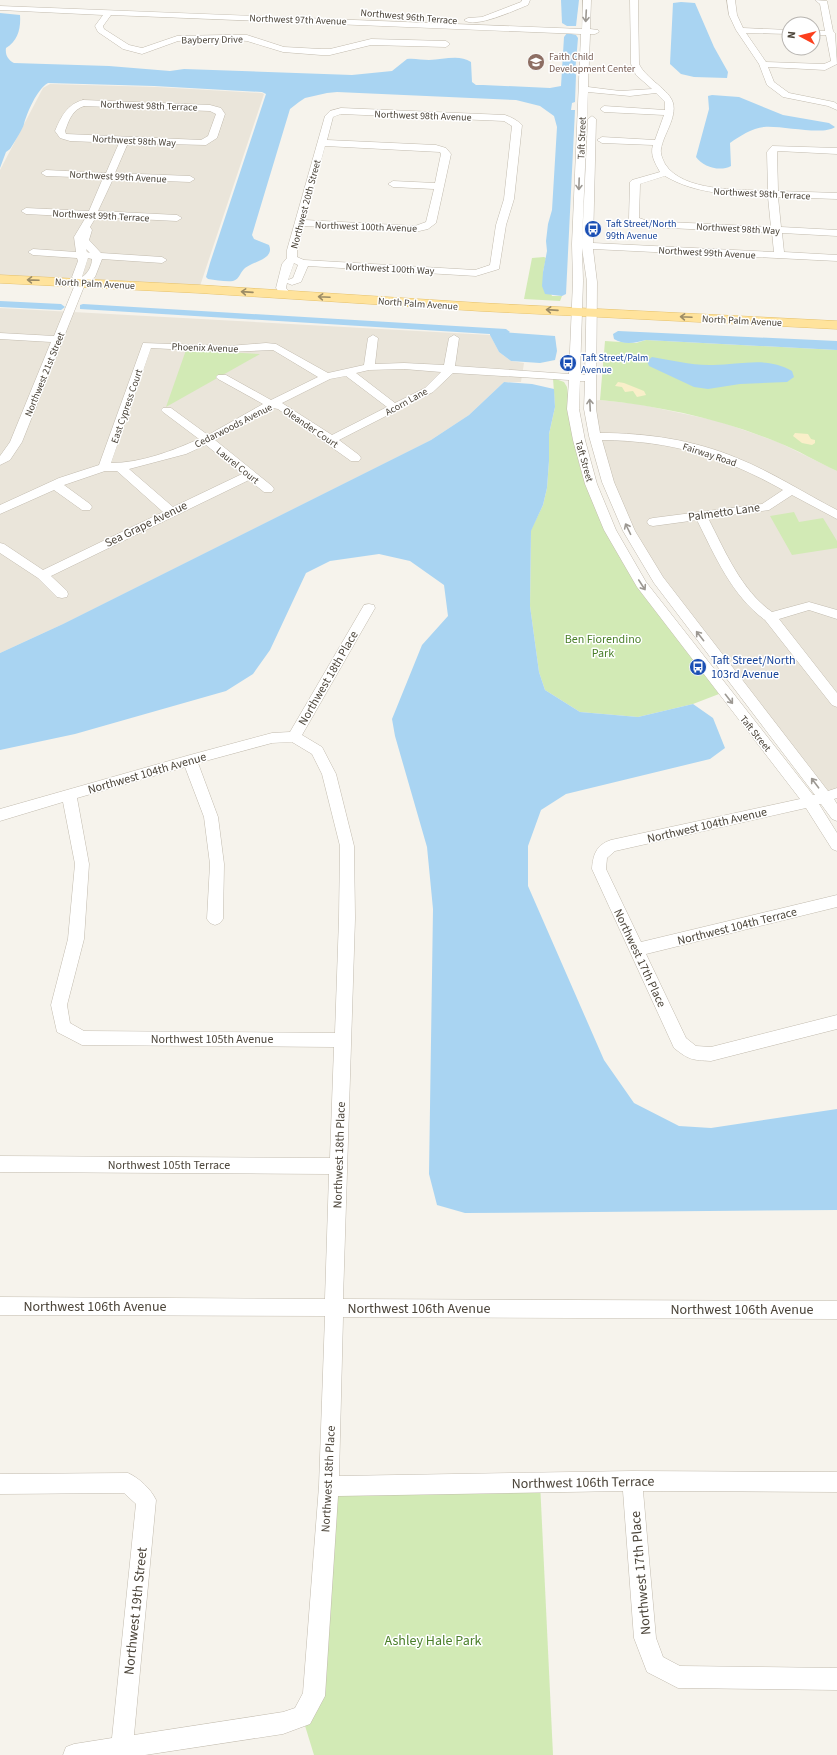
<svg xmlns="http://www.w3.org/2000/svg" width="837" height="1755" viewBox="0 0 837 1755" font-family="'Source Sans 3',sans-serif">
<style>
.residential{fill:#eae5da}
.green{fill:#d2eab5}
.sand{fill:#f9efc9}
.water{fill:#a9d4f2}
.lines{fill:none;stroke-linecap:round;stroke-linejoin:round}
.canal{fill:#a9d4f2;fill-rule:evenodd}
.minor-casing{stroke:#c2bbae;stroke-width:1}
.major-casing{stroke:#e6c16a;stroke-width:1}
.minor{fill:#fff;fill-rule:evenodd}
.major{fill:#ffe39c;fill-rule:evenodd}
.oneway{stroke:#9c9892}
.oneway2{stroke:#9c8c66}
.labels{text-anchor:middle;stroke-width:3;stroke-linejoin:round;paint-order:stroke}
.far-street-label{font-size:10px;fill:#4b4439;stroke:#fff}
.far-education-label{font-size:10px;fill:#785e54;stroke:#fff;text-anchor:start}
.far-transit-label{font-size:10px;fill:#164399;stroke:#fff;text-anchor:start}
.street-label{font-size:12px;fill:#4b4439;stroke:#fff}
.park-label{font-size:12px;fill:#4a7f2a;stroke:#fff}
.transit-label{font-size:12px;fill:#164399;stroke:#fff;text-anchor:start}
.near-street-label{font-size:14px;fill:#4b4439;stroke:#fff}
.near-park-label{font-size:14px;fill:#4a7f2a;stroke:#fff}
</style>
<rect width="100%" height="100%" fill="#f6f3ec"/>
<g class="residential">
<polygon points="50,84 157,87 262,93 264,94 199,289 0,279 0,170 43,88"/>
<polygon points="0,308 490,335 499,352 511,361 524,363 521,382 504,382 469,415 431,440 63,624 0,653"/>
<polygon points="600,400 638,404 718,421 778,442 837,471 837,793 825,797 658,580 608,482 590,401"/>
</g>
<g class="green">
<polygon points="544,257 546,258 543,272 552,296 562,296 560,301 524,299 532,258"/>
<path d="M646,340L837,350V471C817,462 798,450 777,442C720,419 661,406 600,400L605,341L636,343Z"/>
<polygon points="186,350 260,354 166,407"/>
<polygon points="553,378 564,382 567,387 573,440 583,478 595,507 641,584 719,694 693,704 638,717 580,712 545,690 539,672 530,606 531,530 543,505 547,488 549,461 549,434 555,407"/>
<polygon points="794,512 799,522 823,518 837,541 837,548 792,555 770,516"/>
<polygon points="540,1482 553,1755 314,1755 302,1716 329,1486"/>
</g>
<g class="sand">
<polygon points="618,382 624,383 644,391 646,395 637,397 633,391 625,392 622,387 615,386"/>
<polygon points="795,433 808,434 811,439 815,440 815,443 812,445 802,443 793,436"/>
</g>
<g class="water">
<polygon points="561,0 579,0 576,26 567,26 562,23"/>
<polygon points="681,2 695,3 714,47 728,72 727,78 694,77 681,74 670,64 673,3"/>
<path d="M0,13L20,15C21,28 18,41 6,48C5,55 8,60 14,63L109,66L170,71L184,69L352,75L392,71L407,59C414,58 422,60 429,60C443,60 459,54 471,62L472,82L476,85H483L550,88L561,86L564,37L567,33L576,35L578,38L575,73L576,75L575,102L572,103L571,110H575L566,294L562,296L545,294L542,286L543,272L547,251L546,241L548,224L552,210L557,127L554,116L540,106L516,100L337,92L327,93L305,98L299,102L290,109L252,235L254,239L269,245C275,259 254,261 245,268C240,272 240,279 233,281C226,282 216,280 208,279L206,277L210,263L266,94L262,92L154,86L48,83C37,89 27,113 24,124C23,129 13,144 10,149L6,152L0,168Z"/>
<path d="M712,95L739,97L783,115L829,123L835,127C823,136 780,125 764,127C752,128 740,136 730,143L731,166C720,172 703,167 696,157L709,109L708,96Z"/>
<polygon points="490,331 555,336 557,351 555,360 540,363 511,361 499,352 490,335"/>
<path d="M618,331L837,341V350L646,340C636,343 623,345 614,339L613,334Z"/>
<path d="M652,357C671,360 694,366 713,365C741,365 766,356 792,371L794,377L787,382L740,384L708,389L694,387L649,366L647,361Z"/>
<polygon points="504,382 532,384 554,389 555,407 549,434 549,461 547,488 543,505 531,531 530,606 539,672 545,690 580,712 638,717 693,704 713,718 725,748 710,759 566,794 541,810 528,846 528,886 604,1060 634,1103 679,1126 711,1128 837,1109 837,1210 465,1213 437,1205 429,1174 433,909 427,847 395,736 392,719 422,645 448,616 444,585 410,561 379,554 330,561 306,573 270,650 253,674 226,691 75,734 0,750 0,653 63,624 431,440 469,415"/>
</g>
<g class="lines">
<g class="canal">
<polygon points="0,301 61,304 65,307 61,310 0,307"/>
<polygon points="83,304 506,329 510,332 506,335 80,309 80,305"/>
</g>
<g class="minor-casing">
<g id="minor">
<path d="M522,0H530L528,5C515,10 475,29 464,20L468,18L482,17L521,2Z"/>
<path d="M583,0H591L590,29L598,30L599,32L595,34H590L588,87L620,91L652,89L636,75L631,64L630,0H638L639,64C646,79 670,90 673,103C677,118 663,135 661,149C660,154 663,160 665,164C683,192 738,189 768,191L767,152L772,146L837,148V154L778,151L777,152L778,191L837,193V199L778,197L781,227L837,230V236L782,233L784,252L837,255V261L593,249L597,282L596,409L600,433C647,433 694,440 737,458C772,472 804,493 837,510V519L792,495L769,510L708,518C725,551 741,590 772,612L809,602L837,610V619L809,610L779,619L837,693V707L832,705L765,620C732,596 715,556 697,520L653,526L649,525L647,522L649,519L653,518L762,504L783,490C722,456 672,441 602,440L614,482L635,531L663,577L828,791L837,788V798L834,799L837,804V821L832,819L821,804H819L837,833V851L832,849L806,808L615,851L607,858L606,869L641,942L837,895V907L646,954L686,1038L696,1046L711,1047L837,1015V1029L711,1061C692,1060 689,1060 674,1048L592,869C593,855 596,845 611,840L800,799L637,587L604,530L585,484L573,440L567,409L569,380L453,373L433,392L339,440L359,455L361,458L359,461H351L278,409L273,408L215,440L272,486L274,489L272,492H264L249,480L51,576L67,591L68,594L67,597L62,598L57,597L38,578L0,553V543L4,544L43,570L163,512L117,471H105L64,485L90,504L92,507L90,510H82L54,490L0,514V505L59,478L99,465L143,343L229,346L266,343L276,344L328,373L364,365L368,338L373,335L378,338L375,364L404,363L444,365L449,338L454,335L459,338L455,366L569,374L573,281L572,244L581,34L111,15L103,26L104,29L129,45L142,48L177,36L224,35H247L284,47L321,49H330L371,39L446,41L450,44L446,47L371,45L330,55H321L283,52L247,41L224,39L178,41L142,54L123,49L98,32L95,26L103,15L0,10V6L582,29ZM588,92L630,96L656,93L665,102V110L604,106L600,109L604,112L664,115L655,140L602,137L597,140L602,143L653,145C650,155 655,163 660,172L632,180L630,182L629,219L631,221L648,227L772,233L774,252L593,243L596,119L592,116L588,119L582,242ZM665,176C697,195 732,194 768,197L771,227L648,221L639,218L640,184ZM582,248L587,282L585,375L580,374L583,281ZM151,348L229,352L273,350L318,377L271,400L226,375H218L216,377L218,379L263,404L208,435L171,408H163L161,410L163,412L199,439C172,451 141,463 111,463ZM404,369L441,372L425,388L395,403L356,373L369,370ZM346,376L387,407L332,435L282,403L330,379ZM580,381H585L584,409L589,436L602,482L623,531L654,583L815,795H813L646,582L616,530L597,484L585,440L579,409ZM206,445L242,474L173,507L129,469L186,454Z"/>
<polygon points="727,0 735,0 737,15 743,28 789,30 789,34 746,33 766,62 824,64 831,61 826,35 813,35 813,31 825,31 820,4 815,0 827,1 833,31 835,33 837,64 825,70 768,67 774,82 789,93 834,102 837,104 837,110 828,106 783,97 767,85 759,64 736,30 729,15"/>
<path d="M83,100L210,105L221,108L225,114L217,138L206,145L128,143L115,173L190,176L195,179L190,182L113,179L98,211L177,215L182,218L177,221L96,217L90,227L92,230L89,240L101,253L162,257L167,260L162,263L102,259L95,277L85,284L22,442L10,460L0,465V456L10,442L51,342L0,339V333L54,336L76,282L72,277L78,261L77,258L33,255L28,252L33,249L76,252L74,237L86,217L26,214L21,211L26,208L89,211L103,178L46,176L41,173L46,170L106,173L119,143L70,141L60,138L55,131C61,117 67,104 83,100ZM84,106L210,111L216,114L208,136L201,140L66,134L65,131C69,120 72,110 84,106ZM86,249L90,253L87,252ZM88,258L92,259C92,265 88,274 82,277Z"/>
<path d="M341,108L505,115C511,117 517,120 522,125L514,199L506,225L499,269L476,276L308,266L301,282L292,285L287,283L286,288L291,294L290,296H282L276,288L282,264L287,258V250L325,116L330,111ZM341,114L504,121L512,126L504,199L496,225L490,265L475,270L304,260L297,257V250L304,226L415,232L428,229L436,223L451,154L446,148L436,145L327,140L333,117ZM325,146L440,152L441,154L435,183L393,181L388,184L393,187L434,189L426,222L415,226L305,220ZM294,263L298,265L293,278L288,280Z"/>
<path d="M369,604L374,605L375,608L302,735L322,747L336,774L354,846L355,918L343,1299L837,1301V1319L343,1317L339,1476L632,1471L837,1472V1492L643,1491L656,1638L663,1657L680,1666L837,1668V1690L678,1688L647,1672L634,1638L623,1491L338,1496L325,1696L310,1724L283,1734L145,1755H63L66,1747L74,1744L112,1738L136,1504L124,1493L0,1494V1474L128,1473C139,1478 151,1489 156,1500L134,1735L283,1712L295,1708L303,1693L319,1486L325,1316L0,1315V1297L325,1299L329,1174L0,1172V1156L330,1158L334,1047L82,1045L57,1032L51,1005L68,939L75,864L63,802L0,821V809L190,755L272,733L290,732L364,605ZM292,742L312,754L322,774L340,846L339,918L335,1033L84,1031L70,1023L67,1005L84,939L89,864L77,798L185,767L204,817L210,864L207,919L210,923L215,925L220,923L223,919L224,864L218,817L198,763L272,743Z"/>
</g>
</g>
<g class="major-casing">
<polygon id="major" points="0,275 199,285 480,303 837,321 837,329 480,311 199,293 0,283"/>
</g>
<use href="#minor" class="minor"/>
<use href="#major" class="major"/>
</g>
<defs><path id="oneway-shaft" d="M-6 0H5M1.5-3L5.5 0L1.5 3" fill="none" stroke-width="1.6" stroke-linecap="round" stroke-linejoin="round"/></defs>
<g class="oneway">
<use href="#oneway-shaft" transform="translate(586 16) rotate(93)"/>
<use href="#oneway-shaft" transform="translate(579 184) rotate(92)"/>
<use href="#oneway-shaft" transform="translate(590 405) rotate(-93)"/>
<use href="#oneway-shaft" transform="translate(628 529) rotate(-116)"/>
<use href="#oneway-shaft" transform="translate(642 585) rotate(57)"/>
<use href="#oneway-shaft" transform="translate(700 636) rotate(-128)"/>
<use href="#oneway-shaft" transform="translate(729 699) rotate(52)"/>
<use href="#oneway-shaft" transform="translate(815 783) rotate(-127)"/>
</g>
<g class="oneway2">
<use href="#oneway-shaft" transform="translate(33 280) rotate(-178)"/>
<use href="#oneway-shaft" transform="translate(247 292) rotate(-176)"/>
<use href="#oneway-shaft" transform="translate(324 297) rotate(-177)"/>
<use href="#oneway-shaft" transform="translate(552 310) rotate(-176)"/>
<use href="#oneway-shaft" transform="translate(686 317) rotate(-177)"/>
</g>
<defs>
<g id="school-disc" transform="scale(0.9)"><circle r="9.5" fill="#8d6e63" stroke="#fff"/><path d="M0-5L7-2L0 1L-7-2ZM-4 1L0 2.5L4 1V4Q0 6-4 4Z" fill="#fff"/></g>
<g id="bus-disc" transform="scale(0.9)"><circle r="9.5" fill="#1a4fb4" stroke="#fff"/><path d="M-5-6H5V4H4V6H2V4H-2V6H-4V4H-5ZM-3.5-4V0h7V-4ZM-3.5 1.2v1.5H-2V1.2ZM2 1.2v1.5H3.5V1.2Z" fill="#fff"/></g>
</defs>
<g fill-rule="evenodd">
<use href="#school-disc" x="536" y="62"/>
<use href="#bus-disc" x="593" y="229"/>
<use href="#bus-disc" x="568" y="363"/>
<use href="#bus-disc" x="698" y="667"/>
</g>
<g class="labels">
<g class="far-street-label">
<text transform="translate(409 16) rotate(5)" y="4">Northwest 96th Terrace</text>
<text transform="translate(298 19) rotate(2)" y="4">Northwest 97th Avenue</text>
<text transform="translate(212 39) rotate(-1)" y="4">Bayberry Drive</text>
<text transform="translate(149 105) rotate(2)" y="4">Northwest 98th Terrace</text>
<text transform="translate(423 115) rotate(2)" y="4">Northwest 98th Avenue</text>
<text transform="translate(581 138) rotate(-88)" y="4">Taft Street</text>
<text transform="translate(134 140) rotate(3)" y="4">Northwest 98th Way</text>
<text transform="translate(118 176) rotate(3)" y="4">Northwest 99th Avenue</text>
<text transform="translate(762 193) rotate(3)" y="4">Northwest 98th Terrace</text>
<text transform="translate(305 204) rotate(-75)" y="4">Northwest 20th Street</text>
<text transform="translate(101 215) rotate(3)" y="4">Northwest 99th Terrace</text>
<text transform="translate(366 226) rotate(2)" y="4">Northwest 100th Avenue</text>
<text transform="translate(738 228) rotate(3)" y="4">Northwest 98th Way</text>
<text transform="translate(707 252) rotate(3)" y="4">Northwest 99th Avenue</text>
<text transform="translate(390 268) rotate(3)" y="4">Northwest 100th Way</text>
<text transform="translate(95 283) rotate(3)" y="4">North Palm Avenue</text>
<text transform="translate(418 303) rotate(4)" y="4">North Palm Avenue</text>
<text transform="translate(742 320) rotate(3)" y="4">North Palm Avenue</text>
<text transform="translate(205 347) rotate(2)" y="4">Phoenix Avenue</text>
<text transform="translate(44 374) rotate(-68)" y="4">Northwest 21st Street</text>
<text transform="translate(406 401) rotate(-29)" y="4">Acorn Lane</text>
<text transform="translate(126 406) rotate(-71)" y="4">East Cypress Court</text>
<text transform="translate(233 425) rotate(-27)" y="4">Cedarwoods Avenue</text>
<text transform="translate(311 427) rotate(34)" y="4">Oleander Court</text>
<text transform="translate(710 454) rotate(18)" y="4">Fairway Road</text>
<text transform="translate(585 461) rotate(74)" y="4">Taft Street</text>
<text transform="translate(238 465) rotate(39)" y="4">Laurel Court</text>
<text transform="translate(756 733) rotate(51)" y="4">Taft Street</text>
</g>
<g class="far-education-label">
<text x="549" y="60">Faith Child<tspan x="549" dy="12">Development Center</tspan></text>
</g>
<g class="far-transit-label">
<text x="606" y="227">Taft Street/North<tspan x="606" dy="12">99th Avenue</tspan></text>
<text x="581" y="361">Taft Street/Palm<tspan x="581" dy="12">Avenue</tspan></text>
</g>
<g class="street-label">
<text transform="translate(724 512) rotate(-8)" y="4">Palmetto Lane</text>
<text transform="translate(146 524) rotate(-26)" y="4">Sea Grape Avenue</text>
<text transform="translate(328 678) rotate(-60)" y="4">Northwest 18th Place</text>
<text transform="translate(147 773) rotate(-16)" y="4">Northwest 104th Avenue</text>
<text transform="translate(707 825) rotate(-13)" y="4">Northwest 104th Avenue</text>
<text transform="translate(737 926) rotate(-14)" y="4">Northwest 104th Terrace</text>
<text transform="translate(640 958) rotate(65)" y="4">Northwest 17th Place</text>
<text x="212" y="1043">Northwest 105th Avenue</text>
<text transform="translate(339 1155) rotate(-88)" y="4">Northwest 18th Place</text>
<text x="169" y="1169">Northwest 105th Terrace</text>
<text transform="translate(328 1479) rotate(-87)" y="4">Northwest 18th Place</text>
</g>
<g class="park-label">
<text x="603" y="643">Ben Fiorendino<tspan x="603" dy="14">Park</tspan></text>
</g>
<g class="transit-label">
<text x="711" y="664">Taft Street/North<tspan x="711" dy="14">103rd Avenue</tspan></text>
</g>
<g class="near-street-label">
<text x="95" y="1311">Northwest 106th Avenue</text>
<text x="419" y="1313">Northwest 106th Avenue</text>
<text x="742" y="1314">Northwest 106th Avenue</text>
<text transform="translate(583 1482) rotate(-1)" y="5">Northwest 106th Terrace</text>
<text transform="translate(640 1573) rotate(-95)" y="5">Northwest 17th Place</text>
<text transform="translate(135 1611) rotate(-84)" y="5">Northwest 19th Street</text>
</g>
<g class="near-park-label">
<text x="433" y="1645">Ashley Hale Park</text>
</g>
</g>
<g transform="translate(801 36) rotate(277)"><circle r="19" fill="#ffffff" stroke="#b7b4b0"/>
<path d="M0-3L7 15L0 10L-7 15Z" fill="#fc3f1d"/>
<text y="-6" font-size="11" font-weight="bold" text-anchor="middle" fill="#4b4439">N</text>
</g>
</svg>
